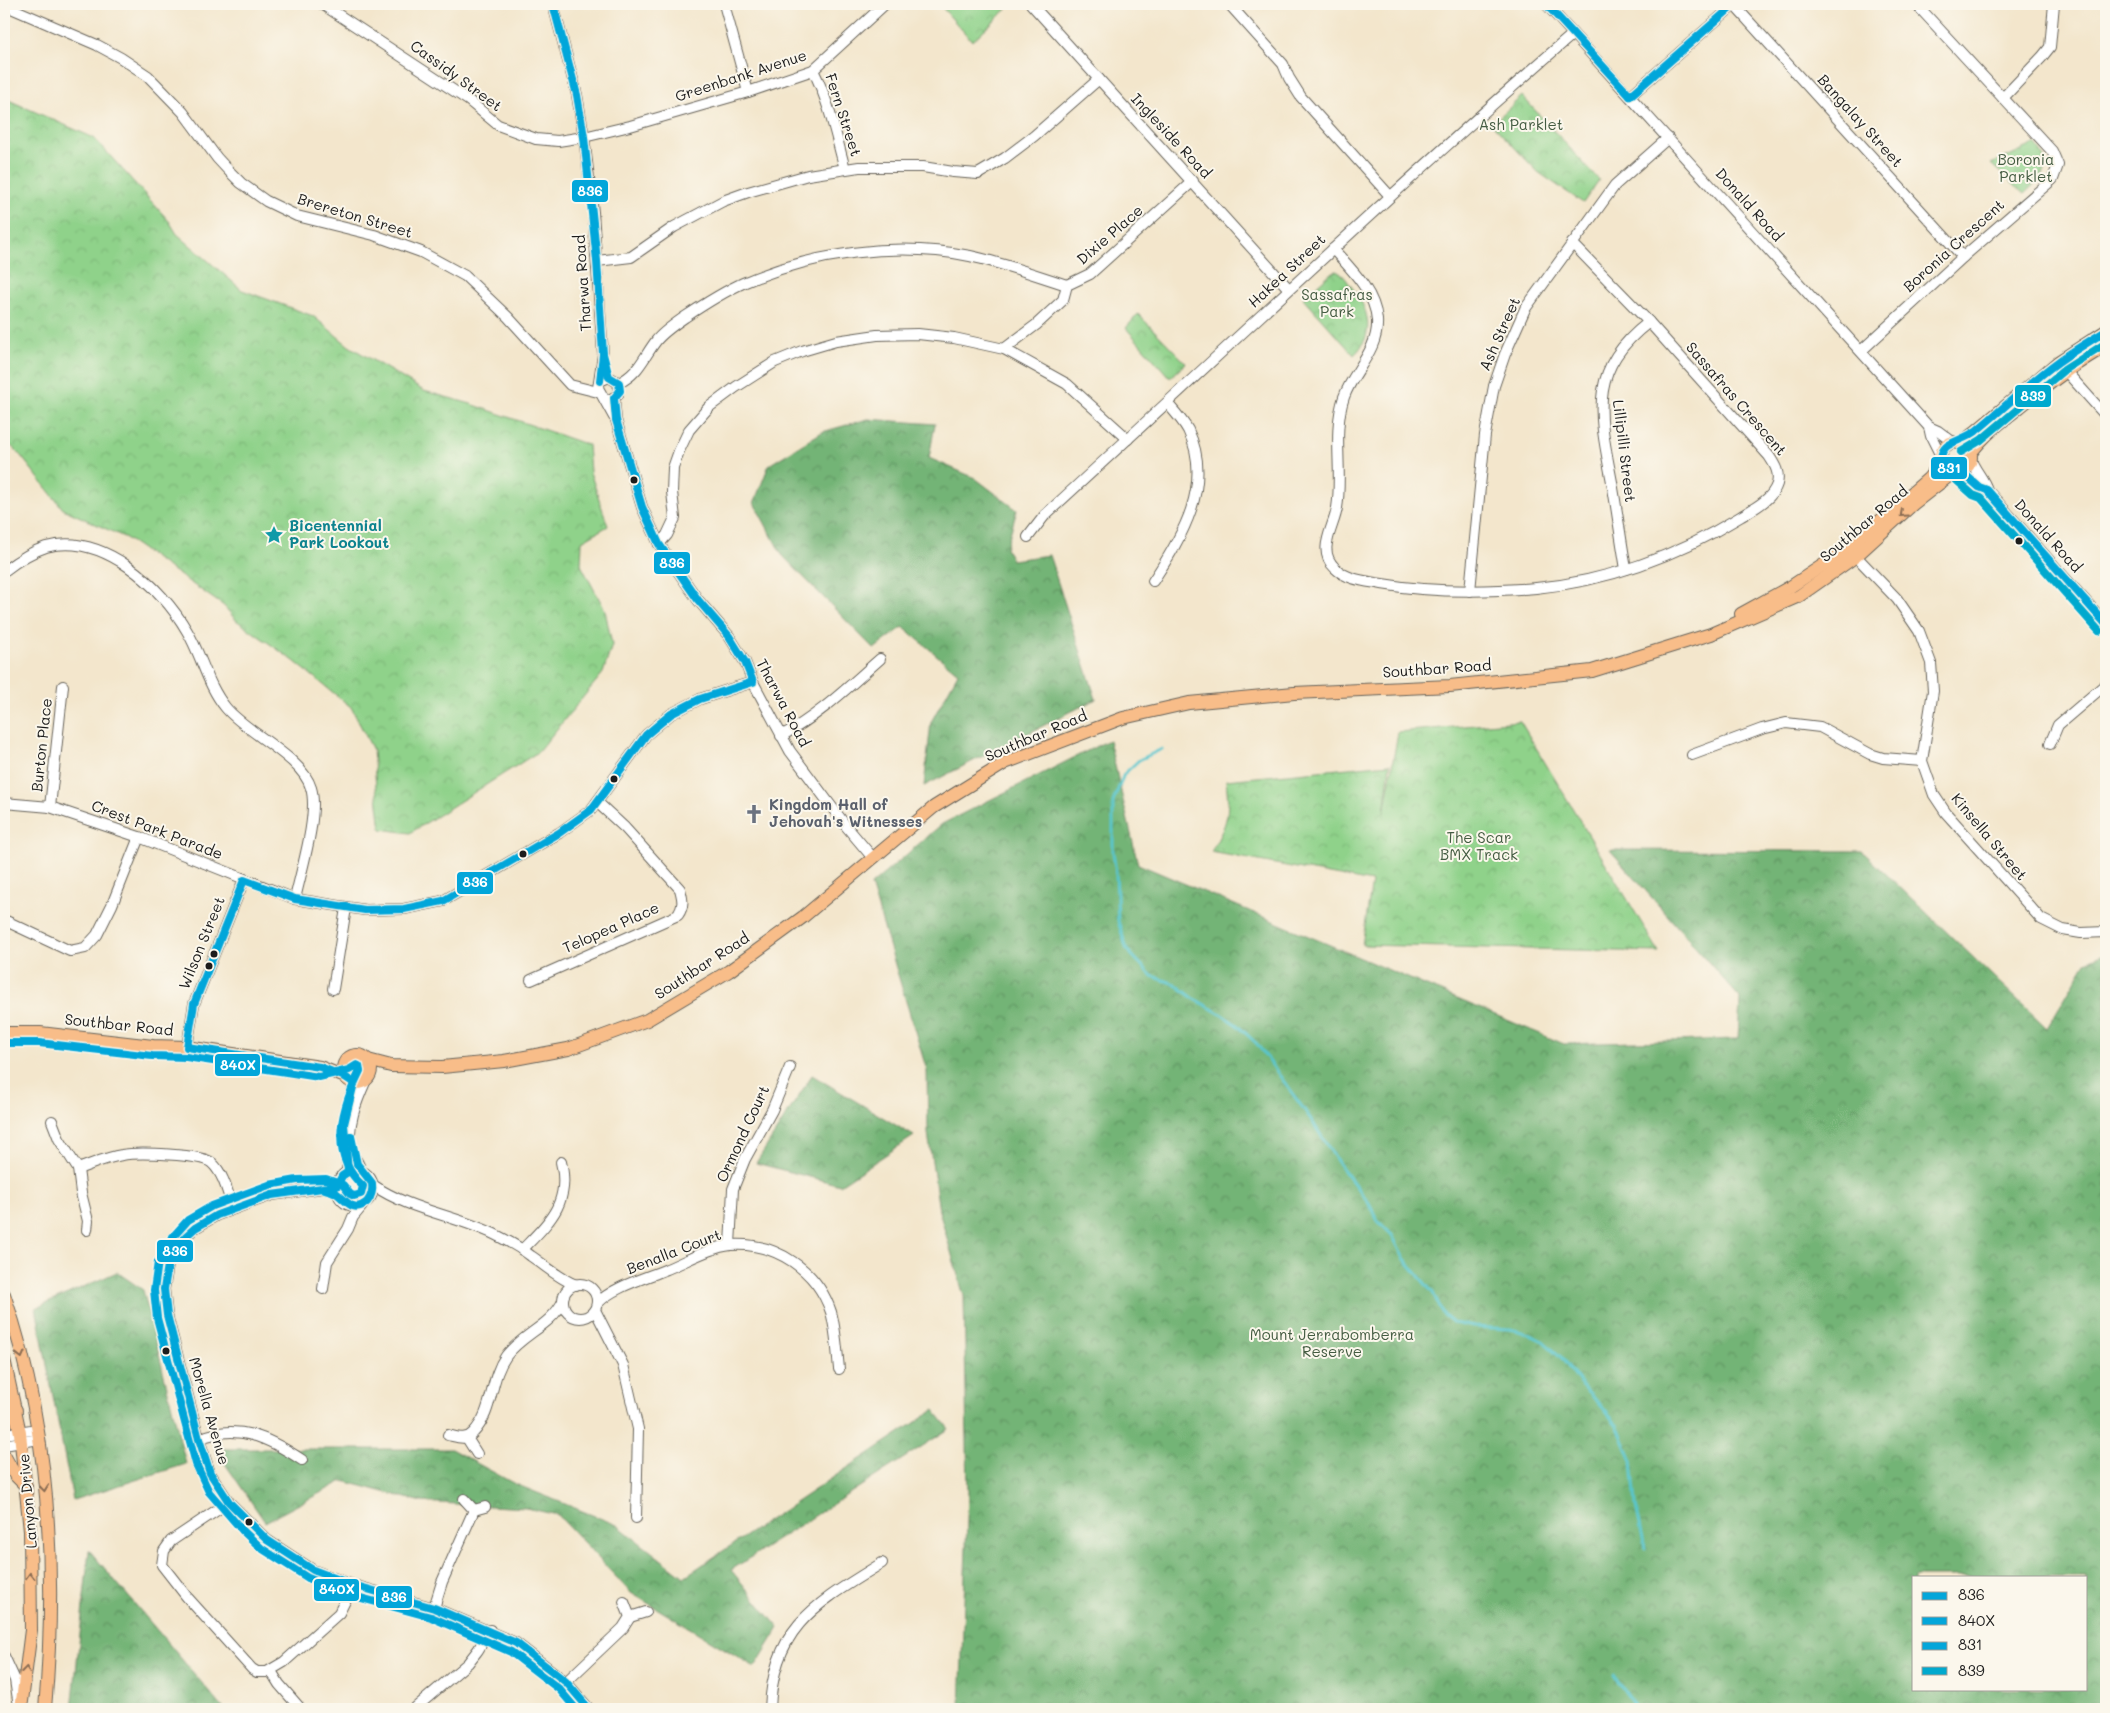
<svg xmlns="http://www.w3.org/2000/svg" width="2110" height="1713" viewBox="0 0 2110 1713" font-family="Mali,sans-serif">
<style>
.forest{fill:url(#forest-crowns);stroke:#486849;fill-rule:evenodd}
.park{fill:url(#park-crowns);stroke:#567753}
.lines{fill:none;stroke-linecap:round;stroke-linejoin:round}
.stream{stroke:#59c6ce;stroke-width:3}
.minor-casing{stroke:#67635a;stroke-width:12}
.major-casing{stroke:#67635a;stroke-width:14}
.minor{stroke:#fff;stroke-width:10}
.major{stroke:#f8bd89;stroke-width:12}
.bus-1-casing{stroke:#fbf7ec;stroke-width:11}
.bus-2-casing{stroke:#fbf7ec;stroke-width:11}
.bus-3-casing{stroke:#fbf7ec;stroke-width:11}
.bus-4-casing{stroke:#fbf7ec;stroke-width:11}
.bus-1{stroke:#03a6da;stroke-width:8}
.bus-2{stroke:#03a6da;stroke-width:8}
.bus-3{stroke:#03a6da;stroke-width:8}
.bus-4{stroke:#00a9ce;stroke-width:8}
.oneway{stroke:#8a6c52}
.bus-dot{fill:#1c1c1c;stroke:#fbf7ec;stroke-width:2}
.labels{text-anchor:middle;stroke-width:4;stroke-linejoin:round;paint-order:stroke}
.street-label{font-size:15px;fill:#1c1c1c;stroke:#fbf7ec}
.park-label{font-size:15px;fill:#445c42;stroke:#fbf7ec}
.culture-label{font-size:15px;font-weight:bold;fill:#0d838f;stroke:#fbf7ec;text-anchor:start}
.worship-label{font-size:15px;font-weight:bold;fill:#5b616d;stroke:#fbf7ec;text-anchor:start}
.line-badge{stroke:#fbf7ec;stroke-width:2}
.badge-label{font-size:14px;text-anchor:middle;font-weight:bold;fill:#fff}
</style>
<defs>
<pattern id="forest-crowns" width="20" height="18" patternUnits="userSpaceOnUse" patternTransform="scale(1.25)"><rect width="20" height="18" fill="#73b476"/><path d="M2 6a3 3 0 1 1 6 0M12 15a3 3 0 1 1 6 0" fill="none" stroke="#5e9260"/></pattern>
<pattern id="park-crowns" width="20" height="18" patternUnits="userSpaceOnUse" patternTransform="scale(1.25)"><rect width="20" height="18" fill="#8fd28a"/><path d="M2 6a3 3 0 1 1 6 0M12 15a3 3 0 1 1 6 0" fill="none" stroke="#7bb476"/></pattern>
</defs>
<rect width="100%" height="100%" fill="#fbf7ec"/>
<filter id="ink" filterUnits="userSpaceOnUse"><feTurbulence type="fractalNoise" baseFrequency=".02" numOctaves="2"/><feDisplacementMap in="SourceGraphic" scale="10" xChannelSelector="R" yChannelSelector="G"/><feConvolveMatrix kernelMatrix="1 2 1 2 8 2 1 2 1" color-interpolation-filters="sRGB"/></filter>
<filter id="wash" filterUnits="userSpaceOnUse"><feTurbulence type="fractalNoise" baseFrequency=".0096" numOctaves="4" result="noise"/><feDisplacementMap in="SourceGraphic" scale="20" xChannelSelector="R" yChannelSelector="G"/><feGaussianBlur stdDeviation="1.12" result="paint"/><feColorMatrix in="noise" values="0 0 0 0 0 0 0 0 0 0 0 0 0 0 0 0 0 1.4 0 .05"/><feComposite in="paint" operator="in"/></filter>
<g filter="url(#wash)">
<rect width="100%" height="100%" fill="#f3e6cc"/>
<g class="forest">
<polygon points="868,419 935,424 929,458 975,478 1017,510 1006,548 1012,560 1049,555 1096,699 924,786 931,722 958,673 903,627 874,649 782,555 754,503 769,465 822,432"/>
<path d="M1109,740L1138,864L1564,1044L1738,1039L1740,998L1610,850L1862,851L2047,1028L2086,962L2106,953V1709H960L968,1493L964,1296L939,1211L928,1133L927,1071L871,885L942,824ZM1914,1577H2086V1689H1914Z"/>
<polygon points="812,1075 914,1136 840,1185 756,1163"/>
<polygon points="117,1272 143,1290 186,1464 73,1500 36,1308"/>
<polygon points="934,1410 949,1429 731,1570 779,1628 755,1667 631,1593 558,1515 526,1508 421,1502 343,1481 265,1522 215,1449 451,1449 513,1483 617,1525 684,1577"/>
<polygon points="89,1550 224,1709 72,1709"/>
</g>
<g class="park">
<polygon points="939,4 1010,4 1011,5 972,41"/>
<polygon points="1522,96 1599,180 1583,203 1538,172 1492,124"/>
<polygon points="4,98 94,138 169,221 177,234 242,290 313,316 349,346 424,391 471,404 588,445 590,472 608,526 582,541 581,565 605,610 612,645 603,673 538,752 410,833 381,829 376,787 373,750 351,707 294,661 236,620 224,606 126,538 63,509 21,456 4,439"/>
<path d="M2035,144C2055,167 2042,177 2024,194L1991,164Z"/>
<path d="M1336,271C1343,274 1346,279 1350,285C1368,307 1377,333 1354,355L1303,298L1331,273Z"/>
<polygon points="1138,314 1186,363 1170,378 1126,328"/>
<path d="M1520,721L1659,952L1362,945L1372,882L1211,852C1228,821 1230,816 1226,780L1390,764L1384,813L1398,732Z"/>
</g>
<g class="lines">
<g class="stream">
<polyline points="1162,749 1139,760 1124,774 1113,802 1113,853 1116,872 1118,921 1127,950 1152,976 1175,984 1193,998 1219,1013 1237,1025 1257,1044 1310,1118 1339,1164 1368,1202 1378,1221 1392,1235 1404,1258 1433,1293 1443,1314 1454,1323 1474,1327 1510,1329 1526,1333 1543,1341 1561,1357 1585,1390 1598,1402 1617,1425 1632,1461 1636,1506 1645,1548"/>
<polyline points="1614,1676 1637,1709"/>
</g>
</g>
</g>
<g filter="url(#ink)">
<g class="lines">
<g class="minor-casing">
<g id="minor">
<polyline points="322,4 468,100 498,125 536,139 558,141 584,137 630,126 748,92 813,70 885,4"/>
<polyline points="553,4 577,95 584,137 593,212 603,354 598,388 614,417"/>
<polyline points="724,4 748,92"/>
<polyline points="1031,4 1288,288"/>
<polyline points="1229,4 1283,64 1289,78 1301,97 1390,196"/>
<polyline points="1546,4 1929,427 1938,431 1954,443"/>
<polyline points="4,5 97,45 121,58 148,76 183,112 217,158 229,171 241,183 266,201 297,216 374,235 421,252 465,276 508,317 570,385 598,392"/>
<polyline points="1734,5 1963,257"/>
<path d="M813,70C829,101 836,136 845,169"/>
<polyline points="1630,96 1735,4"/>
<polyline points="2003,98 2042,57 2050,47 2054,4"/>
<path d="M1333,249C1351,269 1375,292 1377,320C1379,350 1353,371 1344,397C1332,432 1343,472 1337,508C1334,528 1316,550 1335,568C1347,580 1366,581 1382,584C1433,593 1485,592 1536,588C1608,581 1678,555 1740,517C1753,509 1772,500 1777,484C1780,473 1775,465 1769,456L1649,322L1572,243"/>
<polyline points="597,261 631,257 674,227 723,201 748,192 808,175 859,167 923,167 953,172 978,174 1005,158 1034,136 1099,79"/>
<polyline points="1004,349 1036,325 1063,300 1067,285 1090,274 1193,181"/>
<polyline points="1861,351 1963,257 2053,179 2058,165 2052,151 1916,4"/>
<polyline points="2062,367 2106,416"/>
<polyline points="600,381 609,377 619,383 618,395 609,400"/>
<path d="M619,383C639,373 643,358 656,341C663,332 675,324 685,317C703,305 723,292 743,283C813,253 895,241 970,256C1003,263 1035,275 1067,285"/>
<polyline points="614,398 616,420 642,507 659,544 698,600 729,636 745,662 753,682 790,751 846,826 873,858"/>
<polyline points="1929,427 1931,436 1941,456"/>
<path d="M1971,460C1975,471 1984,479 1987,490"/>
<polyline points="1961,471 1979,487 1987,490 2106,624"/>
<path d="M1028,537L1045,515C1221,354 1393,190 1573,34"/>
<polyline points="659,544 667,535 675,518 672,492 673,468 679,451 689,430 709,407 736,387 775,362 802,351 836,341 877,335 918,334 954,338 1004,349 1067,384 1128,439"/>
<polyline points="1851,551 1897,599 1919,631 1931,663 1933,691 1922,761 1934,795 1946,813 2041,919 2063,930 2081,933 2106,932"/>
<path d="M1626,569C1621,540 1617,511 1612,482C1599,414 1587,370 1649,322"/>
<path d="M4,571C17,561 30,552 46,547C103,532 161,586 187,631C202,656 207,685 226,708C248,734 302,757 311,788C319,814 301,871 295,899"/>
<path d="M1153,581C1182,537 1214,484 1188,430C1183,421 1174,411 1167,403"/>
<polyline points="1470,591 1485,435 1494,386 1505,354 1525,309 1615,185 1668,138"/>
<path d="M781,736C820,715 848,687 880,659"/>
<polyline points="2050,744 2058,725 2106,684"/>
<polyline points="1692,755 1762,729 1786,723 1820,727 1870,754 1883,758 1922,761"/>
<polyline points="4,803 50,807 139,837 295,899 365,910 404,909 443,901 559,833 591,810 646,735 671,714 700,699 753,682"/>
<polyline points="50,807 63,686"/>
<polyline points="4,920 70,951 85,948 97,935 112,905 139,837"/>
<path d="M531,980L678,915C684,906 683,900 680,889L625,828L597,802"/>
<polyline points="333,989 346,908"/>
<polyline points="187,1047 194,1004 244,880"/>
<polyline points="52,1121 59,1139 78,1169 81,1193 88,1221 87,1230"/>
<path d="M78,1169C92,1164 107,1157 122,1155C137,1152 202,1154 212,1163C224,1174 228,1194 233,1209"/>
<circle cx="355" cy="1188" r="18"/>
<path d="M348,1172C345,1153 343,1136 345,1117C347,1105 351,1094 354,1083"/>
<path d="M362,1172C359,1165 355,1158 352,1151C345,1128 357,1100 366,1080"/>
<path d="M373,1185C409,1210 454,1215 494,1234C506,1240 520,1247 531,1256C546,1266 558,1278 576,1285"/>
<polyline points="337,1186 272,1195 217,1215 195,1228 186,1236 174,1252 168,1265 164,1289 167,1315 199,1439 210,1473 229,1502 267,1540 313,1570 353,1585 434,1608 516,1643 566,1682 589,1709"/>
<polyline points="730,1245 733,1189 745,1159 772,1110 790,1067"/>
<path d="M522,1250C549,1222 571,1203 561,1162"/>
<circle cx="580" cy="1301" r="17"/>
<polyline points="323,1289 327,1262 348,1229 353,1217 363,1205"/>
<path d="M597,1304C612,1287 646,1278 667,1269C687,1261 710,1247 731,1245C776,1242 817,1270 831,1312C836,1330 837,1350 839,1369"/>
<polyline points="595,1310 623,1365 638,1429 636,1518"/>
<polyline points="4,1434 38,1429"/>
<path d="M448,1435C457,1437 466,1441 473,1433C494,1411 489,1380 506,1356C522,1334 551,1326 563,1301"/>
<polyline points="467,1438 477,1454"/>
<path d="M199,1439C237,1422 269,1438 302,1460"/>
<polyline points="4,1445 39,1439"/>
<polyline points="464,1499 474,1510"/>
<polyline points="229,1502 171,1541 164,1551 162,1565 187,1597 252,1669 257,1672 267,1672 284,1662 339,1613 353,1585"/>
<polyline points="434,1608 442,1582 474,1510 485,1507"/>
<polyline points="630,1617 646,1612"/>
<polyline points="4,1656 15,1680 19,1706"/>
<polyline points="271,1671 279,1684 299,1707"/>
<polyline points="566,1682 623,1628 630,1617 624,1602"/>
<polyline points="414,1709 468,1663 478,1650 490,1630"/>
<path d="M770,1709C773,1625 818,1603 882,1563"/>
</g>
</g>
<g class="major-casing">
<g id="major">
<circle cx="1956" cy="457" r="15"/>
<polyline points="1957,443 1966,439 1975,432 2058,362 2106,331"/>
<path d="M1970,454C1984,435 2002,421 2021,406C2048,384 2075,363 2106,346"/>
<polyline points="1741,614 1790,587 1849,548 1929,478 1942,461"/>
<polyline points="4,1033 40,1033 153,1046 187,1047 320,1067 345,1077"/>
<circle cx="357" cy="1069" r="14"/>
<polyline points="368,1060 391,1066 442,1067 504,1061 568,1049 647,1020 729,971 803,917 934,807 1005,763 1123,718 1189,703 1294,693 1450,686 1592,671 1711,634 1799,596 1856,556 1913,504 1954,472"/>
<path d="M4,1294C50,1426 57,1570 45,1709"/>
<polyline points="4,1359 20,1433 30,1531 31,1630 21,1709"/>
<polyline points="4,1420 16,1410"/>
<polyline points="4,1455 15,1475 26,1486"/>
</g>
</g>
<use href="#minor" class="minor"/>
<use href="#major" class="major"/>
<g class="bus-1-casing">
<g id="bus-1">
<polyline points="553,4 577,95 584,137 597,261 603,354 600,381"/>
<path d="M325,1189C329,1190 333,1191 336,1193C346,1200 353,1214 367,1202C372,1196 373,1190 372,1183L357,1164L351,1136"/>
<polyline points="589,1709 566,1682 516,1643 434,1608 353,1585 313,1570 267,1540 229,1502 210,1473 199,1439 167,1315 164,1289 168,1265 174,1252 186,1236 195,1228 217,1215 272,1195 337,1186 342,1176 348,1172 344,1124 354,1083 345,1077 320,1067 187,1047 194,1004 244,880 295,899 365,910 404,909 443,901 559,833 591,810 646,735 671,714 700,699 753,682 745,662 729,636 698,600 659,544 642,507 616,420 614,398 620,391 619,383 609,377 603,354"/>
</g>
</g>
<g class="bus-2-casing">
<path id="bus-2" d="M4,1043H39L152,1056L186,1057L319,1077L349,1070L357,1065L359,1066L360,1071C342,1107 328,1155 363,1186L361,1194L354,1196L350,1194L343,1185L326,1179L297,1180L269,1185L212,1206L188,1220L171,1239L158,1262L154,1290L157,1318L196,1464L209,1492L242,1530L261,1548L308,1578L350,1595L431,1617L511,1652L559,1689L576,1709"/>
</g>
<g class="bus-3-casing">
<g id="bus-3">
<polyline points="1546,4 1630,96"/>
<polyline points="1630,96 1735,4"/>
<path d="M2106,331C2090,341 2073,351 2058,362C2029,383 2003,409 1976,431C1967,438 1951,442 1946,447C1934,459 1948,472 1961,471L1979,487L1987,490L2106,624"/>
</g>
</g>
<g class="bus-4-casing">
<g id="bus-4">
<polyline points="1961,452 1981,440 2064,370 2106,343"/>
<polyline points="1954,478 1973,495 1981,498 2099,631"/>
</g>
</g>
<use href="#bus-1" class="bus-1"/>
<use href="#bus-2" class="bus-2"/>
<use href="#bus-3" class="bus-3"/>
<use href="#bus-4" class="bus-4"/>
</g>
<defs><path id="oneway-chevron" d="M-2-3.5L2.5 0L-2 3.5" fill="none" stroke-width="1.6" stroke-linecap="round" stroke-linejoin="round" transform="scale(1.25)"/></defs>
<g class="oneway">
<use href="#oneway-chevron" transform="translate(1903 514) rotate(138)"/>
<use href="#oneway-chevron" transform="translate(21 1355) rotate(76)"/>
<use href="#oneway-chevron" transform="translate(44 1488) rotate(84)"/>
<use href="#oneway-chevron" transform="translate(30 1576) rotate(-91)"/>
<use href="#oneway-chevron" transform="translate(26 1670) rotate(-83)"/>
</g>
</g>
<defs>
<g id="sight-bare" transform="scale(1.5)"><path d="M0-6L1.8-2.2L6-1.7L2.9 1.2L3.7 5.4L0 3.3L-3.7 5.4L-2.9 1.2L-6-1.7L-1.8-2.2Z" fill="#0f9aa8" stroke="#fbf7ec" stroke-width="2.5" paint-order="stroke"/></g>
<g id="church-bare" transform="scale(1.5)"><path d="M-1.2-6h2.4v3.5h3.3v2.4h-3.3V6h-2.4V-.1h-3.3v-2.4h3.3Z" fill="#6b7280" stroke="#fbf7ec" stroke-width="2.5" paint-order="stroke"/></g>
</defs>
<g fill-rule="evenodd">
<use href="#sight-bare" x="274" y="535"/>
<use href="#church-bare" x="754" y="814"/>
</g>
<g class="bus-dot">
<circle cx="634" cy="480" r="4.5"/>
<circle cx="2019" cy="541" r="4.5"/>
<circle cx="614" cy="779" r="4.5"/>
<circle cx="523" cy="854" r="4.5"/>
<circle cx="214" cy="954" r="4.5"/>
<circle cx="209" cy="966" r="4.5"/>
<circle cx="166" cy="1351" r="4.5"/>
<circle cx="249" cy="1522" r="4.5"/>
</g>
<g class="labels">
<g class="street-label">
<text transform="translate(456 76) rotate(36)" y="5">Cassidy Street</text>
<text transform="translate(741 76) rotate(-18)" y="5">Greenbank Avenue</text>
<text transform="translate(843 115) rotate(72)" y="5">Fern Street</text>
<text transform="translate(1860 121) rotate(48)" y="5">Bangalay Street</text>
<text transform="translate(1171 136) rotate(47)" y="5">Ingleside Road</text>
<text transform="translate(1749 205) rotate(48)" y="5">Donald Road</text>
<text transform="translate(355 216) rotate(17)" y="5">Brereton Street</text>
<text transform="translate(1110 235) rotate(-41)" y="5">Dixie Place</text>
<text transform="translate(1954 246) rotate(-42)" y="5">Boronia Crescent</text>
<text transform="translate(1287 271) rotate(-43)" y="5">Hakea Street</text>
<text transform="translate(583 283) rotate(-94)" y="5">Tharwa Road</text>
<text transform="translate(1500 334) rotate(-66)" y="5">Ash Street</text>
<text transform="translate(1736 399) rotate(49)" y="5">Sassafras Crescent</text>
<text transform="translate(1624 451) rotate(83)" y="5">Lillipilli Street</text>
<text transform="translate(1864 524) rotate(-40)" y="5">Southbar Road</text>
<text transform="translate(2048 536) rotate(48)" y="5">Donald Road</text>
<text transform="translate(1437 669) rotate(-4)" y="5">Southbar Road</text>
<text transform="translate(783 703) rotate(62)" y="5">Tharwa Road</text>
<text transform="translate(1036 736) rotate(-23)" y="5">Southbar Road</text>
<text transform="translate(42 745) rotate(-84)" y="5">Burton Place</text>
<text transform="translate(157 830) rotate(21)" y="5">Crest Park Parade</text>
<text transform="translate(1989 837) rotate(50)" y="5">Kinsella Street</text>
<text transform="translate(611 928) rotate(-24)" y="5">Telopea Place</text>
<text transform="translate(202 943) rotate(-68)" y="5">Wilson Street</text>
<text transform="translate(702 966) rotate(-33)" y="5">Southbar Road</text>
<text transform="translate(119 1025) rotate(6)" y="5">Southbar Road</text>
<text transform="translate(743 1134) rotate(-65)" y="5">Ormond Court</text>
<text transform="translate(674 1252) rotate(-21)" y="5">Benalla Court</text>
<text transform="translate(209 1411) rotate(74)" y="5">Morella Avenue</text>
<text transform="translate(28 1501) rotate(-95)" y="5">Lanyon Drive</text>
</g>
<g class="park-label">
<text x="1521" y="130">Ash Parklet</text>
<text x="2026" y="165">Boronia<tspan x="2026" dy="17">Parklet</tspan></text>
<text x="1337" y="300">Sassafras<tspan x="1337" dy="17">Park</tspan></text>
<text x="1479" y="843">The Scar<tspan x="1479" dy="17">BMX Track</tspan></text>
<text x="1332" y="1340">Mount Jerrabomberra<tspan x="1332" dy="17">Reserve</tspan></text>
</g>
<g class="culture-label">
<text x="289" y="531">Bicentennial<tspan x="289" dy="17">Park Lookout</tspan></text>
</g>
<g class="worship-label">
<text x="769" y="810">Kingdom Hall of<tspan x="769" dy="17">Jehovah's Witnesses</tspan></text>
</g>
</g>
<g class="line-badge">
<rect x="571" y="179" width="38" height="24" rx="5" fill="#03a6da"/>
<rect x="2014" y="384" width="38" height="24" rx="5" fill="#00a9ce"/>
<rect x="1930" y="456" width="38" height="24" rx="5" fill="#03a6da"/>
<rect x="653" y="551" width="38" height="24" rx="5" fill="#03a6da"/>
<rect x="456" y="871" width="38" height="24" rx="5" fill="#03a6da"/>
<rect x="214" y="1053" width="47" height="24" rx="5" fill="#03a6da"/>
<rect x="156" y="1239" width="38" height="24" rx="5" fill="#03a6da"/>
<rect x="313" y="1578" width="47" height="24" rx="5" fill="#03a6da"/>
<rect x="375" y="1585" width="38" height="24" rx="5" fill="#03a6da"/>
</g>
<g class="badge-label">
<text x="590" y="196">836</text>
<text x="2033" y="401">839</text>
<text x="1949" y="473">831</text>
<text x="672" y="568">836</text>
<text x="475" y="887">836</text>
<text x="238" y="1070">840X</text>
<text x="175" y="1256">836</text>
<text x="337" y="1594">840X</text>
<text x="394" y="1602">836</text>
</g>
<rect width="2110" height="1713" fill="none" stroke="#fbf7ec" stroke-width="20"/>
<rect x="1912" y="1576" width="175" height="115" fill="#fbf7ec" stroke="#a29f99"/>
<rect x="1922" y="1592" width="25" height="8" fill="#03a6da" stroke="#a29f99"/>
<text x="1958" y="1600" font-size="15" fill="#1c1c1c">836</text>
<rect x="1922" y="1617" width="25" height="8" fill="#03a6da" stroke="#a29f99"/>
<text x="1958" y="1626" font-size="15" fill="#1c1c1c">840X</text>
<rect x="1922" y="1642" width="25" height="8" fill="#03a6da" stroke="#a29f99"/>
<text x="1958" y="1650" font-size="15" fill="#1c1c1c">831</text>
<rect x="1922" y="1667" width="25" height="8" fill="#00a9ce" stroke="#a29f99"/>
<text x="1958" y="1676" font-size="15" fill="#1c1c1c">839</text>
</svg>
